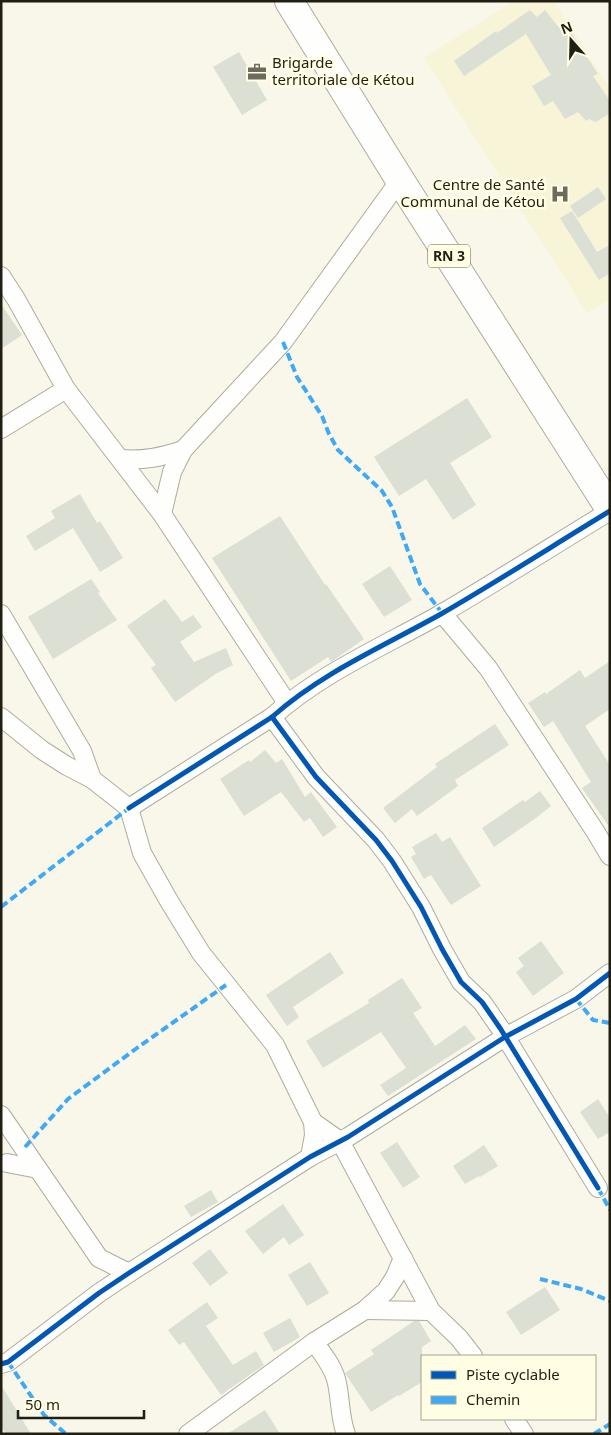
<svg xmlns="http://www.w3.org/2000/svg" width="611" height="1435" viewBox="0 0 611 1435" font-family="'Noto Sans',sans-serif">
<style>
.built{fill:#f7f4d7}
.building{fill:#dcdfd3}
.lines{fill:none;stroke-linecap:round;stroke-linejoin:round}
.minor-casing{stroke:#adac9f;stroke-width:20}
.primary-casing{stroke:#adac9f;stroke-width:30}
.minor{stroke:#fefefc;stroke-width:18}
.primary{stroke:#fefefc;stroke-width:28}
.quiet{stroke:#3fa9f5;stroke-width:4;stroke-dasharray:8 4;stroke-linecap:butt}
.cycleway-casing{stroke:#fffde3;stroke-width:8}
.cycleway{stroke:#0057b8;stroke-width:5}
.labels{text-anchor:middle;stroke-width:5;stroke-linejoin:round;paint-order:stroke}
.shield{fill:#fffde3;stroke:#646251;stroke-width:1}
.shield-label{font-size:14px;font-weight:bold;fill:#211f13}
.poi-label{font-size:15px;fill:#211f13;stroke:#fffde3;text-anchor:start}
</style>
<rect width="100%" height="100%" fill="#f9f7e9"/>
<polygon class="built" points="513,1 554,1 610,89 610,299 587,313 424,58"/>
<g class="building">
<polygon points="530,10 537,17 545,10 561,30 567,26 598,74 593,76 610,101 610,113 596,122 589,119 586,121 578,112 565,119 553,101 544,106 532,86 551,75 526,34 464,76 454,61 496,31 497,33"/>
<polygon points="239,52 267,100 242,115 213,67"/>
<polygon points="598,187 606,199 578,218 570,206"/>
<polygon points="572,211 597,252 610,245 610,273 599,280 560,218"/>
<polygon points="1,304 22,335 1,349"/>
<polygon points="467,398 492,437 450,463 476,505 453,520 426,479 399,496 374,457"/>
<polygon points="80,494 97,523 100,521 123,558 100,572 73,528 35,551 26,536 55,518 51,511"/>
<polygon points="280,516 325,585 326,584 364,639 331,662 328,657 291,681 212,558"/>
<polygon points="390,566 412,600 384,617 362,584"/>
<polygon points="91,579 100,592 98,593 117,620 53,659 28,617"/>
<polygon points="165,599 182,622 193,615 202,627 180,642 194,662 226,648 233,665 217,673 175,702 151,668 156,665 127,626"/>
<polygon points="610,661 610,709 585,726 610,765 610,828 582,788 591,782 553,721 544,727 528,703 545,692 546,694 580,670 585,678"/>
<polygon points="495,724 509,745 455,780 458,786 417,816 412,809 395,823 383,808 437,767 435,764"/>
<polygon points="265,750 276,763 282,759 305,797 311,792 337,827 323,837 310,818 304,822 281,792 244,816 220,779 249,760 250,762"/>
<polygon points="540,791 551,806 536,818 494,847 482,828 523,800 525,802"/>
<polygon points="436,833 442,842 450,837 481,886 451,905 431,875 424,879 411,857 416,854 412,847"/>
<polygon points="541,941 564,973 533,996 516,972 524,966 518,958"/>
<polygon points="330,952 344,973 293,1007 299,1017 287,1026 266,995"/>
<polygon points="402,978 422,1008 413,1013 435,1046 465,1025 476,1039 388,1096 380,1085 406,1068 381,1032 323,1068 306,1041 369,1003 368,1000"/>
<polygon points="598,1099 610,1118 610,1132 598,1139 580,1112"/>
<polygon points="397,1142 420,1177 403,1188 380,1153"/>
<polygon points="484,1145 498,1166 480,1177 479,1176 465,1184 453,1166"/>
<polygon points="211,1190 218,1202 191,1217 184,1206"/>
<polygon points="283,1204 304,1235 289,1245 284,1237 263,1254 245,1231"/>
<polygon points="210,1249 228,1273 210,1286 192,1263"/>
<polygon points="310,1262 329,1293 307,1306 288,1275"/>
<polygon points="545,1287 560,1310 521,1335 506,1312"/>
<polygon points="207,1302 218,1318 206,1326 233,1365 256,1351 264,1365 221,1395 184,1342 179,1345 168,1330"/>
<polygon points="290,1318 300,1337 274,1352 263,1333"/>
<polygon points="414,1321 419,1321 431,1341 422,1347 422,1382 399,1396 398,1395 371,1412 345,1373 374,1354 371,1350"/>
<polygon points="1,1385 31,1434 6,1434 1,1427"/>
<polygon points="265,1410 280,1434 227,1434"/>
</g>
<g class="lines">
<g class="minor-casing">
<g id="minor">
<polyline points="1,276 16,299 66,389 162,514 287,703"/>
<polyline points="1,429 66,389"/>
<path d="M121,459C144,461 161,457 183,450"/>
<polyline points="162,514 172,472 183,450 283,342 400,180"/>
<polyline points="442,613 488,668 595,831 610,856"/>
<polyline points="1,614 82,751 92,779"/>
<polyline points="1,717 42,750 67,766 92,779 129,808 142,853 169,901 201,953 275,1045 313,1122 314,1135 310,1157"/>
<polyline points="272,717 316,777 376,840 392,861 421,907 442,949 461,982 482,1002 500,1028 598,1188"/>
<path d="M129,808L272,717C321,673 384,646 441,614C498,581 554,545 610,511"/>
<polyline points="1,1115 99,1258 129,1273"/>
<polyline points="313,1122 340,1141 431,1311 459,1338 473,1356"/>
<polyline points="7,1163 38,1169"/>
<polyline points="365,1310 431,1311"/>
<path d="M314,1342C322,1353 332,1365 336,1379C341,1397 339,1416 346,1434"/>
<polyline points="1,1364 8,1362 99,1293 129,1273 310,1157 348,1137 505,1037 576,999 610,973"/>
<polyline points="514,1419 524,1434"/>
<polyline points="188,1434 314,1342 365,1310 386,1291 395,1277 403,1258"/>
</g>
</g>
<g class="primary-casing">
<polyline id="primary" points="289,1 400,180 610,509"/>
</g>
<use href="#minor" class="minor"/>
<use href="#primary" class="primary"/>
<g class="quiet">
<polyline points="283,342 297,377 322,416 329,434 338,450 382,491 392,507 420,584 442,613"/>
<polyline points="1,907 129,808"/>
<polyline points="576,999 593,1020 610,1023"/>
<polyline points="25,1147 68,1099 137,1048 226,985"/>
<polyline points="598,1188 610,1210"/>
<polyline points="540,1279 581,1289 610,1301"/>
<polyline points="8,1362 44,1415 66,1434"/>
<polyline points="594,1434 610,1424"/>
</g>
<g class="cycleway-casing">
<g id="cycleway">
<polyline points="272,717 316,777 376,840 392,861 421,907 442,949 461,982 482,1002 500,1028 598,1188"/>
<path d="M129,808L272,717C321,673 384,646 441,614C498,581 554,545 610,511"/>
<polyline points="1,1364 8,1362 99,1293 129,1273 310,1157 348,1137 505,1037 576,999 610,973"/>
</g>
</g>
<use href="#cycleway" class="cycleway"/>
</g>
<defs>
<g id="office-bare" transform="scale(1.5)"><path d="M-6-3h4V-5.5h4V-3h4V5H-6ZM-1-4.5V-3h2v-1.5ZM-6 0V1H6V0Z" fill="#6d6b5e" stroke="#fffde3" stroke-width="2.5" paint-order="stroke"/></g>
<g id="hospital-bare" transform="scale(1.5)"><path d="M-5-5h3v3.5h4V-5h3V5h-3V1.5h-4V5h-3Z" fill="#6d6b5e" stroke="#fffde3" stroke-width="2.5" paint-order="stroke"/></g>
</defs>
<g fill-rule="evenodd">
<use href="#office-bare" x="257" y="72"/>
<use href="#hospital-bare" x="560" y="194"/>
</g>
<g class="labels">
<rect class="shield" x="428" y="244.5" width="42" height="23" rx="4"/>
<g class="shield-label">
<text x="449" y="261">RN 3</text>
</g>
<g class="poi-label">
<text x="272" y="68">Brigarde<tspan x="272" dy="17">territoriale de Kétou</tspan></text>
<text x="545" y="190" text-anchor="end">Centre de Santé<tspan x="545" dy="17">Communal de Kétou</tspan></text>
</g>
</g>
<rect width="611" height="1435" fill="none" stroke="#211f13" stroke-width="5"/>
<rect x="421" y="1355" width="175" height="65" fill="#fffde3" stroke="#a6a490"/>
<rect x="431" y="1371" width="25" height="8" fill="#0057b8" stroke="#a6a490"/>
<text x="466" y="1380" font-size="15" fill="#211f13">Piste cyclable</text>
<rect x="431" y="1396" width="25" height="8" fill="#3fa9f5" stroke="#a6a490"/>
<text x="466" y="1405" font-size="15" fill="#211f13">Chemin</text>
<g transform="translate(571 40) rotate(340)" stroke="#fffde3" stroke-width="4" paint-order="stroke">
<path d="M0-4L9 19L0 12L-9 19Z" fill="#211f13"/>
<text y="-8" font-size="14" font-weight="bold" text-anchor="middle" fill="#211f13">N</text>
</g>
<path d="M18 1410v8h126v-8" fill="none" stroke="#211f13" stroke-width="2.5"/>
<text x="25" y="1410" font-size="15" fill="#211f13" stroke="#fffde3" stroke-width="4" paint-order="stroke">50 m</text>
</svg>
